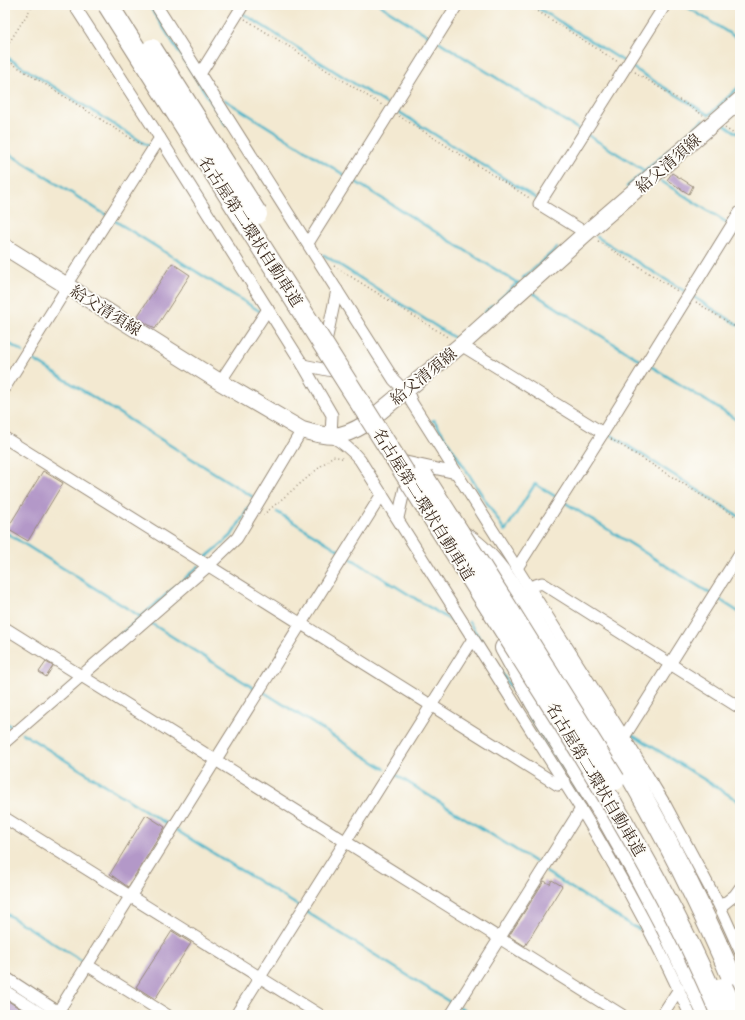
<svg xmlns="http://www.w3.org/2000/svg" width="745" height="1020" viewBox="0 0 745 1020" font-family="'Sorts Mill Goudy','Noto Serif JP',serif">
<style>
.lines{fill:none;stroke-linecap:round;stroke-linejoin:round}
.stream{stroke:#4ab4c8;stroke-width:2.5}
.building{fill:#b398c8}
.minor-casing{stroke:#978a78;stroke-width:13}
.secondary-casing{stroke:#978a78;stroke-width:18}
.motorway-casing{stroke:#978a78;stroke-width:22}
.path{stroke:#978a78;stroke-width:1.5;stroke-dasharray:1 3;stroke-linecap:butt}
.minor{stroke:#fff;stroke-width:11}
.secondary{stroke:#fff;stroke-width:16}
.motorway{stroke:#fff;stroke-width:20}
.motorway-bridge-casing{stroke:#978a78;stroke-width:22;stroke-linecap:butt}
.motorway-bridge{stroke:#fff;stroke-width:20}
.labels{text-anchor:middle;stroke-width:3.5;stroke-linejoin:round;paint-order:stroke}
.street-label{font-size:16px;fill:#3b2a1e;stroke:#fdfcf7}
</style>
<rect width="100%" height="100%" fill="#fdfcf7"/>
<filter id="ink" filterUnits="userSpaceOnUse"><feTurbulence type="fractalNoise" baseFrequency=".025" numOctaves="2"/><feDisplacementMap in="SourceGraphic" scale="8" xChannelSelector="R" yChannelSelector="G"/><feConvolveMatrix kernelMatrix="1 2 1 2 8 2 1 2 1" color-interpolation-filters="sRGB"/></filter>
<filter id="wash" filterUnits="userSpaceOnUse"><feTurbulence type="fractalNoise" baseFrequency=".012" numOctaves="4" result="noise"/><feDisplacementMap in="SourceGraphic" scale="16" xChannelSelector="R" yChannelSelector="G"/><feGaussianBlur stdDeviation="0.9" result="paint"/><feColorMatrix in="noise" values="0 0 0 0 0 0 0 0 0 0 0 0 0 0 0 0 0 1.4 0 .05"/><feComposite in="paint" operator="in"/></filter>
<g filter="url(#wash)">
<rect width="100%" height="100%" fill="#f3e9d1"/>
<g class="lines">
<g class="stream">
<polyline points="149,5 226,125"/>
<polyline points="229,5 236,9"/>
<polyline points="380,5 432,38"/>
<polyline points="533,5 625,62"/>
<polyline points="684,5 740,40"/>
<polyline points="242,13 390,106 390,105"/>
<polyline points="438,41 581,131"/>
<polyline points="5,56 150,147"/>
<polyline points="630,66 709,115 740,86"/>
<polyline points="225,100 346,176"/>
<polyline points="396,110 537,199"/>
<polyline points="725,125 740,135"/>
<polyline points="586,134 645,171"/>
<polyline points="5,151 106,215"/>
<polyline points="351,179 519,284"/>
<polyline points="661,181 729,224"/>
<polyline points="627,187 703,120"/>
<polyline points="112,219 261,312"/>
<polyline points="734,227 740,230"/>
<polyline points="597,237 686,292"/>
<polyline points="324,255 453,337"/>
<polyline points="523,278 557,248"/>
<polyline points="533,293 643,362"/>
<polyline points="692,296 740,326"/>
<polyline points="498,301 518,282"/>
<polyline points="484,313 493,305"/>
<polyline points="5,341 23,352"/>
<polyline points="29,357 253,497"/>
<polyline points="649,365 740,422"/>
<polyline points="432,421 434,420 505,531 535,484 558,498"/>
<polyline points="608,433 740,517"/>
<polyline points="564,502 711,594"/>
<polyline points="277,512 340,551"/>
<polyline points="5,532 141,617"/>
<polyline points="347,556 453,622"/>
<polyline points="204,559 231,536 252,503"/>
<polyline points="717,598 740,613"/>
<polyline points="149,622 255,689"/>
<polyline points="469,622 582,799 599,828"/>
<polyline points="112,642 199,566"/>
<polyline points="262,691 385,769"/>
<polyline points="5,722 13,728"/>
<polyline points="22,733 170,826"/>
<polyline points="632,734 740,802"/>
<polyline points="393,773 540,865"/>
<polyline points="176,830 300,907"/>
<polyline points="623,871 665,949"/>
<polyline points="546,872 632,926 639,929"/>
<polyline points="305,911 453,1004"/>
<polyline points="5,913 84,962"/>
<polyline points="460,1008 471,1015"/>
</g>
</g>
<g id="blocks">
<g class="building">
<polygon points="672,173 693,186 689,194 667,180"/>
<polygon points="172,263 190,275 155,329 137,317"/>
<polygon points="43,471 63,483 28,541 7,529"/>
<polygon points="46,662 53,666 46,677 39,672"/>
<polygon points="146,815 165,827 128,887 110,874"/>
<polygon points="552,880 562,886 525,946 509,936 544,881 550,884"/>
<polygon points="172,931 191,943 155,999 136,987"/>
<polygon points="5,999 30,1015 5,1015"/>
</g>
</g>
</g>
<g filter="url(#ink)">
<use href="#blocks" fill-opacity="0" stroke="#978a78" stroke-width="1"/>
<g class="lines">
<g class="minor-casing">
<g id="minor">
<path d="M74,5L160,138L303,365L332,415L331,436C343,443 351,449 360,460L581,809C621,876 659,944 690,1015"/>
<polyline points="156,5 394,380 400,386 407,389 412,403 624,737 666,806 720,907 740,951"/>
<polyline points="200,74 243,5"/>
<polyline points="586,233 539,204 665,5"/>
<polyline points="308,243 457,5"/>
<polyline points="66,285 160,138"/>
<polyline points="461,345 603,433"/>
<polyline points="325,346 337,290"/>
<polyline points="303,365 332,371"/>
<polyline points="220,382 268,309"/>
<polyline points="5,387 68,286"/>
<polyline points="5,438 558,785 565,782"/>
<polyline points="397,460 456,473"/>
<polyline points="398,518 405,487"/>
<polyline points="517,568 603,433 740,212"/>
<polyline points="529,587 542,583 740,708"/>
<polyline points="5,628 622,1015"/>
<polyline points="624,737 740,553"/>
<polyline points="5,742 208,566 237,538 302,430"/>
<polyline points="5,818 320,1015"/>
<polyline points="720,907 735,895 740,888"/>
<polyline points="87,965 167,1015"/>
<polyline points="5,977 63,1015"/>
<polyline points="5,991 43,1015"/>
<polyline points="56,1015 382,494"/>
<polyline points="236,1015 473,639"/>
<polyline points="451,1015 581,809"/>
<polyline points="662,1015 679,989"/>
</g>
</g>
<g class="secondary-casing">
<path id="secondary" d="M5,247L220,382L302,430C329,438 341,439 365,424L461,345L586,233L740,100"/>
</g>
<g class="motorway-casing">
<g id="motorway">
<path d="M462,536C496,555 523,607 544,639C568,676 593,713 616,751C663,829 704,911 740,996"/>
<polyline points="505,648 535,702 604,813 636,870 666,927 708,1015"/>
</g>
</g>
<g class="path">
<polyline points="223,5 228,8"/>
<polyline points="528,5 618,62"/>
<polyline points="245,19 382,105"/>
<polyline points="5,49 33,5"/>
<polyline points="5,59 143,146"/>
<polyline points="635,72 703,115"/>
<polyline points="399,116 531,199"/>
<polyline points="725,128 740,138"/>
<polyline points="598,241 679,292"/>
<polyline points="334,266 449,338"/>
<polyline points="696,302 740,330"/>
<polyline points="611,439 740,519"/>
<polyline points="263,515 333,456 345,459"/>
</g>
<use href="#minor" class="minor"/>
<use href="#secondary" class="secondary"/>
<use href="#motorway" class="motorway"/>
<g class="motorway-bridge-casing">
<g id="motorway-bridge">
<path d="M108,5L577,745C630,832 682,920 721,1015"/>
<polyline points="152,49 257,214"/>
<polyline points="423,476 508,609 615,780"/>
<polyline points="723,988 736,1015"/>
</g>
</g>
<use href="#motorway-bridge" class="motorway-bridge"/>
</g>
</g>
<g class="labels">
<g class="street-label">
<text transform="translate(668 163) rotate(-41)" y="6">給父清須線</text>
<text transform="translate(251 231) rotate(57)" y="6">名古屋第二環状自動車道</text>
<text transform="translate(106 310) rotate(32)" y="6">給父清須線</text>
<text transform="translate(423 376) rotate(-39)" y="6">給父清須線</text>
<text transform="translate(424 504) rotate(58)" y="6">名古屋第二環状自動車道</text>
<text transform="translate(596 779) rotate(59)" y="6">名古屋第二環状自動車道</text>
</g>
</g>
<rect width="745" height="1020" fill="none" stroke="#fdfcf7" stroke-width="20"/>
</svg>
